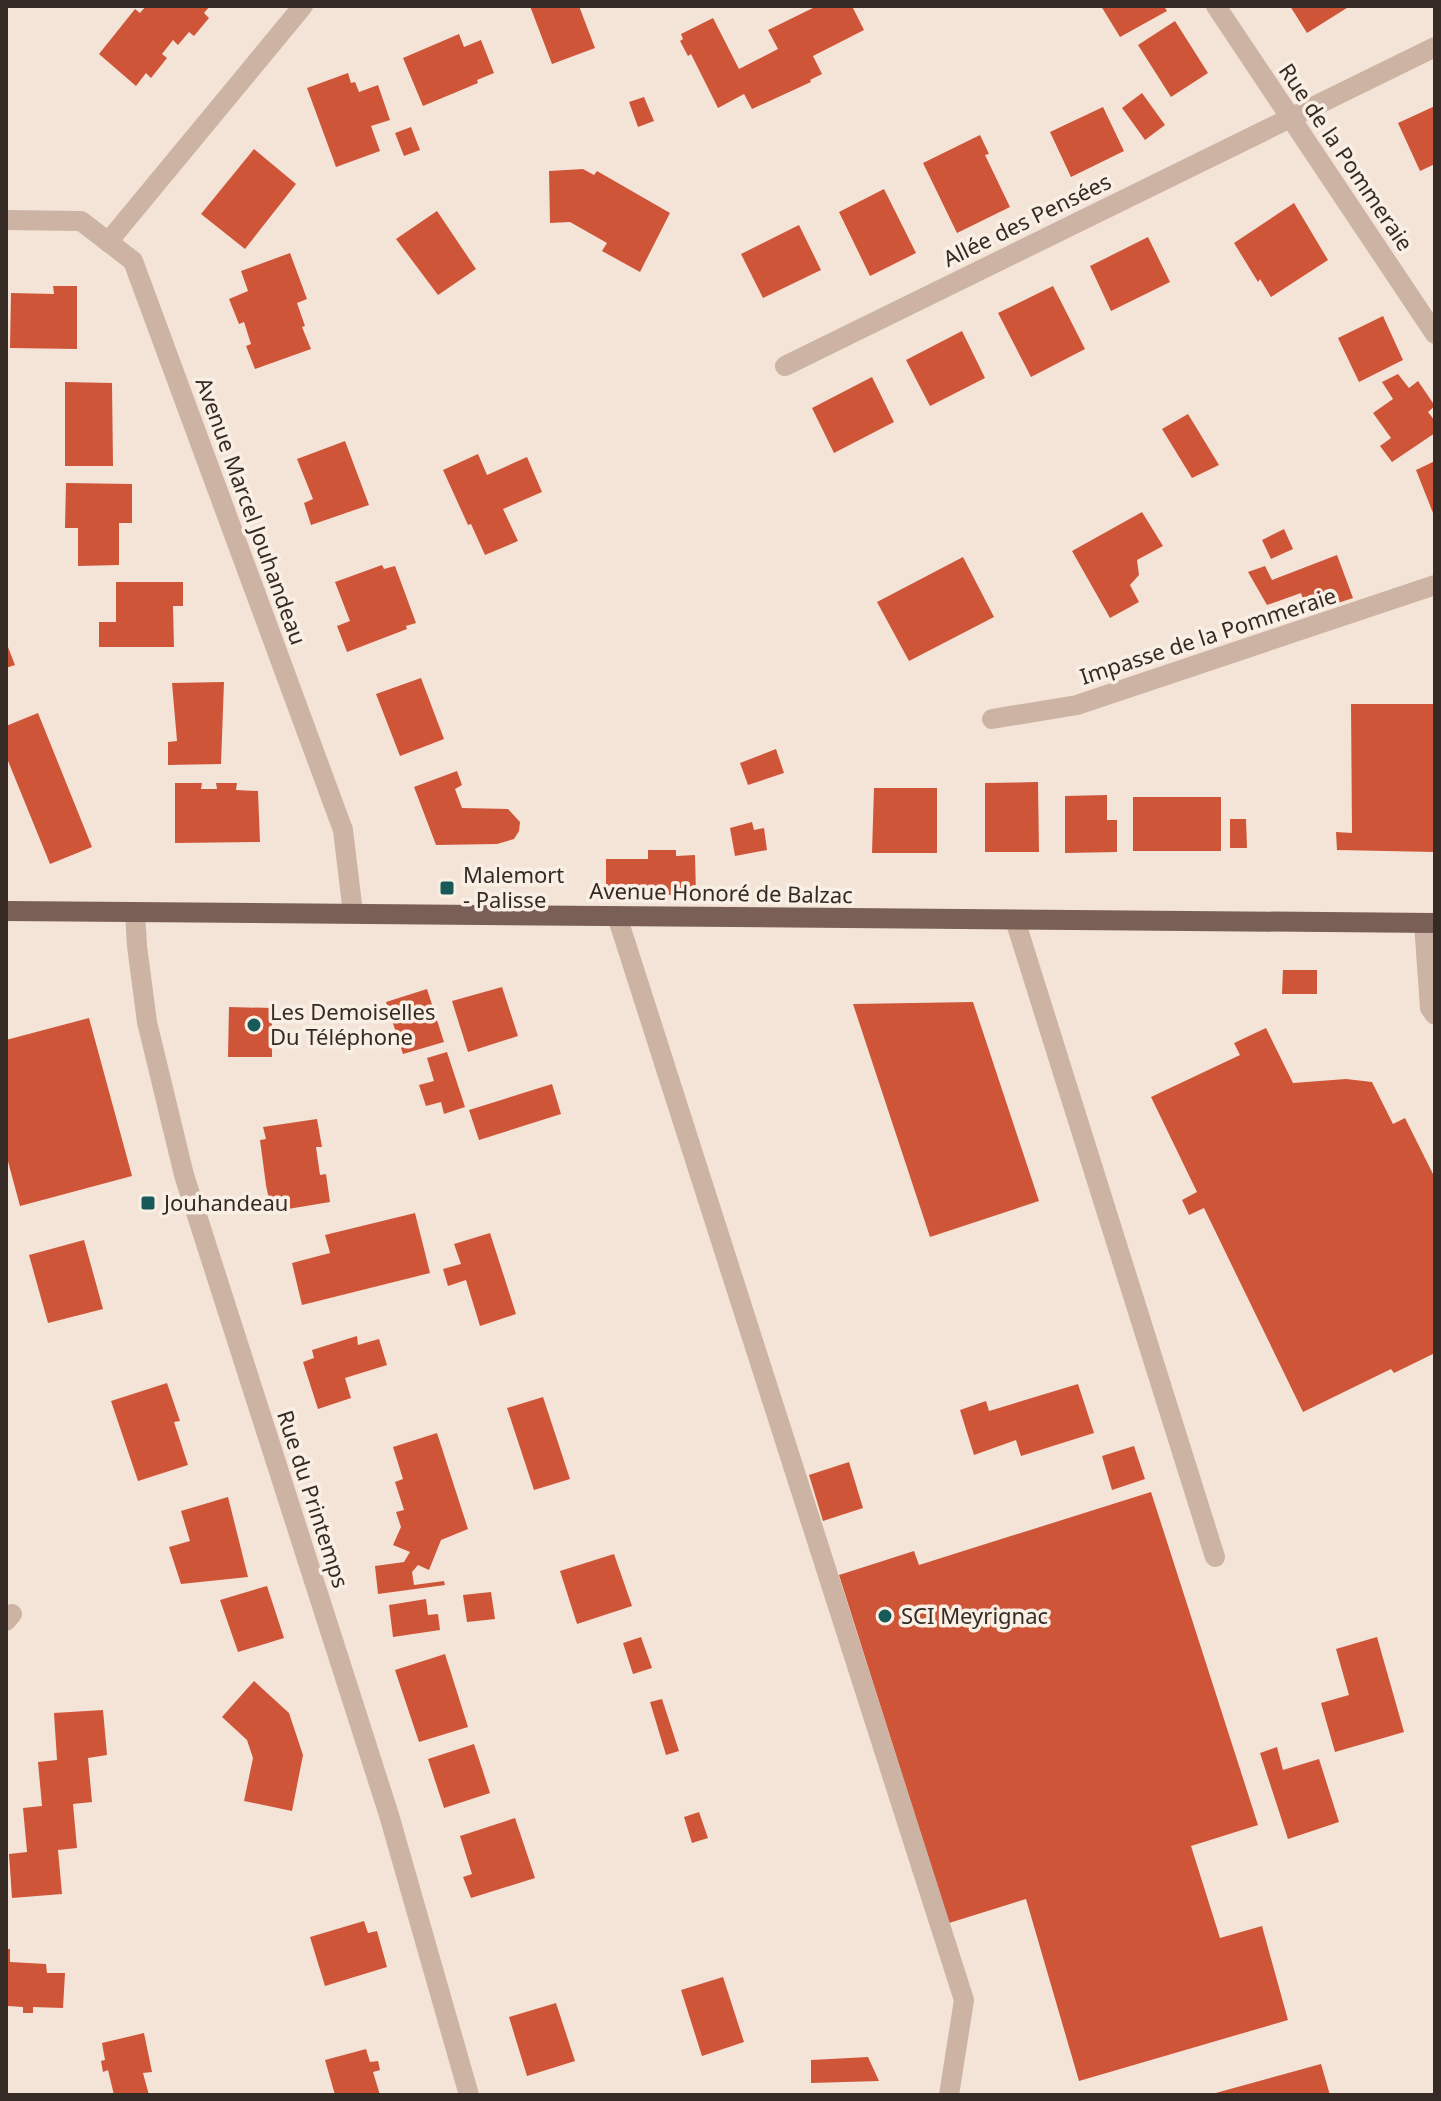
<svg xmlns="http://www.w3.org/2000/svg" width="1441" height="2101" viewBox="0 0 1441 2101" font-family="'Noto Sans',sans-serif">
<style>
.building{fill:#cf5539}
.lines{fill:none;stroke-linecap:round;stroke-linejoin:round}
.lane{stroke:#ccb3a3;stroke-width:20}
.street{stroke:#ccb3a3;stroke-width:20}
.primary{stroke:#795f55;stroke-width:20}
.poi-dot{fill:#185a5a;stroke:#faefe4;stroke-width:3}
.labels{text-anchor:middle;stroke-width:7;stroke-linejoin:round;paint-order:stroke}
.street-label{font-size:22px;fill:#362a25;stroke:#faefe4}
.poi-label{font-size:22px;fill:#362a25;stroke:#faefe4;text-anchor:start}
</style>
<rect width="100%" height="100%" fill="#f3e4d7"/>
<g class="building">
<polygon points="146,6 210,6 204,13 209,18 194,36 189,32 178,45 173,40 162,54 167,58 151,78 146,73 136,86 99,54 135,9 140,13"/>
<polygon points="530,6 579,6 595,48 552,64"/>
<polygon points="817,6 852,6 864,30 813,56 822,74 810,80 811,82 752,109 744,94 718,108 691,54 688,56 680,41 683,39 681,34 713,18 739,69 778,49 768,30"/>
<polygon points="1101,6 1164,6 1167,11 1120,37"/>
<polygon points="1290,6 1350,6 1307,33"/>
<polygon points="1175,21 1208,73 1171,97 1138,45"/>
<polygon points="459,34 464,47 481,40 494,73 477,80 478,83 423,106 403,58"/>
<polygon points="348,73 351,83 355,82 359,92 378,85 390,120 371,126 380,151 336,167 307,88"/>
<polygon points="1142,93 1165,125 1145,140 1122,108"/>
<polygon points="644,97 654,121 638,127 629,102"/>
<polygon points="1435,106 1435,164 1420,171 1398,123"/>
<polygon points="1103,107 1124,151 1071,177 1050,132"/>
<polygon points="411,127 420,150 404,156 395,133"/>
<polygon points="980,135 989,154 985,155 1010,207 957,233 923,163"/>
<polygon points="254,149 296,184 245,249 201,214"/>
<polygon points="583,169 594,175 597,171 670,213 640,272 602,251 607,243 570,222 550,223 549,171"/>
<polygon points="884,189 916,253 870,276 839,212"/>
<polygon points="1294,203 1328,260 1271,297 1260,279 1258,282 1234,243"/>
<polygon points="437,211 476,269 438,295 396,239"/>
<polygon points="799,225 821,270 763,298 741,254"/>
<polygon points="1148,237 1170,282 1111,311 1090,266"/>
<polygon points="290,253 307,299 297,303 305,326 302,327 311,349 255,369 246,346 251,344 244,322 239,324 229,299 248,291 241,271"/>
<polygon points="53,286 77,286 77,349 10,348 11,293 54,294"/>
<polygon points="1053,286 1085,349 1031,377 998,313"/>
<polygon points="1383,316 1403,360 1359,382 1338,338"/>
<polygon points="962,331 985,378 930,406 906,360"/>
<polygon points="1398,374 1409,388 1418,381 1435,406 1428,412 1435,421 1435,433 1392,462 1380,446 1391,438 1373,413 1393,399 1382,382"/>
<polygon points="872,377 894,422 834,453 812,408"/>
<polygon points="65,382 112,383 113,466 65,466"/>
<polygon points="1188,414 1219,465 1192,478 1162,429"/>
<polygon points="345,441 369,505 311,525 304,503 313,499 297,459"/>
<polygon points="478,454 487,475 527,457 542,492 503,509 518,541 485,555 471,524 468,525 443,470"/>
<polygon points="1435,461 1435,518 1416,470"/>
<polygon points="66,483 132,484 132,523 119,523 119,565 78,566 78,528 65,528"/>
<polygon points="1142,512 1163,546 1137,560 1139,575 1130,585 1139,602 1110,618 1072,551"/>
<polygon points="1284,529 1293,549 1271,559 1262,540"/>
<polygon points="1337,555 1353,598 1308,613 1301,593 1267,605 1248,572 1265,566 1272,580"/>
<polygon points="963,557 994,617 909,661 877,602"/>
<polygon points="382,565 384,569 395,566 416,623 406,626 407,629 347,652 337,626 350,621 335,582"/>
<polygon points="116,582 183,582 183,606 173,606 174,647 99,647 99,622 116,622"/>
<polygon points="6,642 15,665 6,668"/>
<polygon points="421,678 444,739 400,756 376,694"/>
<polygon points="224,682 221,764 168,765 168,742 177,741 172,683"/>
<polygon points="1351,704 1435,704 1435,852 1337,850 1336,832 1352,833"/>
<polygon points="38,713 92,847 50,864 6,756 6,726"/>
<polygon points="776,749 784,773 748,785 740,763"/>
<polygon points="457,771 462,785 455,789 462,808 508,809 520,822 519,831 514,839 497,844 436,845 414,787"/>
<polygon points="1038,782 1039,852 985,852 985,783"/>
<polygon points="175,783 202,783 201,789 217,789 216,783 237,783 236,790 258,791 260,842 175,843"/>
<polygon points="874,788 937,788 937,853 872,853"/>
<polygon points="1107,795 1107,820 1117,820 1117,852 1065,853 1065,796"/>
<rect x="1133" y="797" width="88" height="54"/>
<polygon points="1230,819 1246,819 1247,848 1230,848"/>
<polygon points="752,822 754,830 764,828 767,850 735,856 730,828"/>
<polygon points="648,850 676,850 676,856 695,855 696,895 606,895 606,859 648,859"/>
<polygon points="1283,970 1317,970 1317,994 1282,994"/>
<polygon points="502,987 518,1036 468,1052 452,1001"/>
<polygon points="427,989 444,1042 403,1054 386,1002"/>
<polygon points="973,1002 1039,1201 930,1237 853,1004"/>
<polygon points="229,1007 272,1008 272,1057 228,1057"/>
<polygon points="89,1018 132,1176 20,1206 6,1154 6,1040"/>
<polygon points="1266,1028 1293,1083 1346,1079 1372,1082 1393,1124 1405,1118 1435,1178 1435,1353 1394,1373 1391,1369 1303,1412 1204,1208 1189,1215 1182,1200 1197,1192 1151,1097 1240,1055 1234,1043"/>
<polygon points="447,1052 465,1107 444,1114 441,1102 426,1106 419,1085 434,1081 427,1058"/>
<polygon points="552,1084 561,1114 479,1140 469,1110"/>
<polygon points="317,1119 322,1147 316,1147 320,1175 326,1174 330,1202 276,1211 274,1199 269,1200 266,1185 260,1140 266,1139 263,1127"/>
<polygon points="415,1213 430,1273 302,1305 292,1263 330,1253 325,1235"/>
<polygon points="490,1233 516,1314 480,1326 466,1280 448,1286 443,1269 461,1264 454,1244"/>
<polygon points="84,1240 103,1309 48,1323 29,1255"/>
<polygon points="357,1336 358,1345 379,1339 387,1365 345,1378 351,1398 318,1409 303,1362 314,1358 312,1350"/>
<polygon points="167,1383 180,1421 174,1422 188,1465 138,1481 111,1401"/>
<polygon points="1078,1384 1094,1433 1021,1456 1016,1440 974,1455 960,1410 986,1401 989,1411"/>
<polygon points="543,1397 570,1479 534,1490 507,1408"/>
<polygon points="437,1433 468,1529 441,1540 429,1570 418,1565 412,1572 414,1585 444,1581 445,1585 378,1594 375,1566 404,1562 410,1552 393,1545 401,1527 396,1512 404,1510 395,1482 403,1479 393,1447"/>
<polygon points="1134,1446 1145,1479 1112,1490 1102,1456"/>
<polygon points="849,1462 863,1508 823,1521 809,1475"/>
<polygon points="1151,1492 1258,1825 1191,1846 1220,1938 1262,1926 1288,2020 1079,2081 1026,1899 949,1923 839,1575 914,1551 919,1565"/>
<polygon points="228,1497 248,1577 181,1584 169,1547 190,1541 181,1511"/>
<polygon points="614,1554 632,1606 577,1624 560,1571"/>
<polygon points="267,1586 284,1638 238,1652 220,1600"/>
<polygon points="491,1592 495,1619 467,1622 463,1595"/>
<polygon points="426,1599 428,1615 438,1614 440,1630 393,1637 389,1605"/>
<polygon points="641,1637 652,1668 633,1674 623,1643"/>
<polygon points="1377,1637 1404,1732 1335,1752 1321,1703 1349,1695 1336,1649"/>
<polygon points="445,1654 468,1727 419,1742 395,1670"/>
<polygon points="254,1681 289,1713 303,1755 292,1811 244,1801 253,1758 247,1740 222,1717"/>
<polygon points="662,1699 679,1751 666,1755 650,1702"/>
<polygon points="103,1710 107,1755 88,1758 92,1802 73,1804 77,1848 58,1850 62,1894 12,1898 9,1854 27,1852 23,1808 42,1806 38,1762 57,1760 54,1713"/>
<polygon points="474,1744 490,1793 444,1808 428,1759"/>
<polygon points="1277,1747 1283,1770 1319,1759 1339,1822 1288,1839 1260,1753"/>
<polygon points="699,1812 708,1838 692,1843 684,1817"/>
<polygon points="515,1818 535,1878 471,1898 463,1877 472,1874 460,1836"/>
<polygon points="364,1921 368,1933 377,1931 387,1967 325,1986 310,1937"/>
<polygon points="6,1949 10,1949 10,1962 46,1964 47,1973 65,1973 63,2008 33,2007 33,2013 23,2013 23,2007 8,2006"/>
<polygon points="723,1977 744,2042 702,2056 681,1990"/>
<polygon points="556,2003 575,2061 527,2076 509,2017"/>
<polygon points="144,2033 152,2072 143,2073 149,2095 114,2095 108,2070 103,2072 101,2061 105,2060 102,2043"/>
<polygon points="366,2049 370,2062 378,2061 380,2070 373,2072 380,2095 335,2095 325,2060"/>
<polygon points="868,2057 879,2081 811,2083 811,2060"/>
<polygon points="1321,2064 1330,2095 1212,2095 1212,2094"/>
</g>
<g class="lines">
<g class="lane">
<polyline points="617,916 964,2000 949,2095"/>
<polyline points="1015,920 1215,1557"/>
</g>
<g class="street">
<polyline points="1216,6 1435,334"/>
<polyline points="6,220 81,221 133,261 343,830 353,913"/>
<polyline points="108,242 303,6"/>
<polyline points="785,366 1435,47"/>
<polyline points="992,719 1077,705 1435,585"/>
<polyline points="135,912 137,946 147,1022 184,1175 389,1815 469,2095"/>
<polyline points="1424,923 1430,1008 1435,1015"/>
<polyline points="6,1621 12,1614"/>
</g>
<polyline class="primary" points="6,911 1435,923"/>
</g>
<g class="poi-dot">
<rect x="439" y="880" width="16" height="16" rx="4"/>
<circle cx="254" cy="1025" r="8"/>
<rect x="140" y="1195" width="16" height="16" rx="4"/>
<circle cx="885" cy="1616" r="8"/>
</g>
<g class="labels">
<g class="street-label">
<text transform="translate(1346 157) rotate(56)" y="8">Rue de la Pommeraie</text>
<text transform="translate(1027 220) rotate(-26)" y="8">Allée des Pensées</text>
<text transform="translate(251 511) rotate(70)" y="8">Avenue Marcel Jouhandeau</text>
<text transform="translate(1208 636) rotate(-18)" y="8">Impasse de la Pommeraie</text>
<text transform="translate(721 893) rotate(1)" y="8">Avenue Honoré de Balzac</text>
<text transform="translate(313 1499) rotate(72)" y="8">Rue du Printemps</text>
</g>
<g class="poi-label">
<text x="463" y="883">Malemort<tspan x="463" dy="25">- Palisse</tspan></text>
<text x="270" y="1020">Les Demoiselles<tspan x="270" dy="25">Du Téléphone</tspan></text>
<text x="164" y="1211">Jouhandeau</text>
<text x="901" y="1624">SCI Meyrignac</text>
</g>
</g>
<rect width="1441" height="2101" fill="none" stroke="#362a25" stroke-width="16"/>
</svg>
